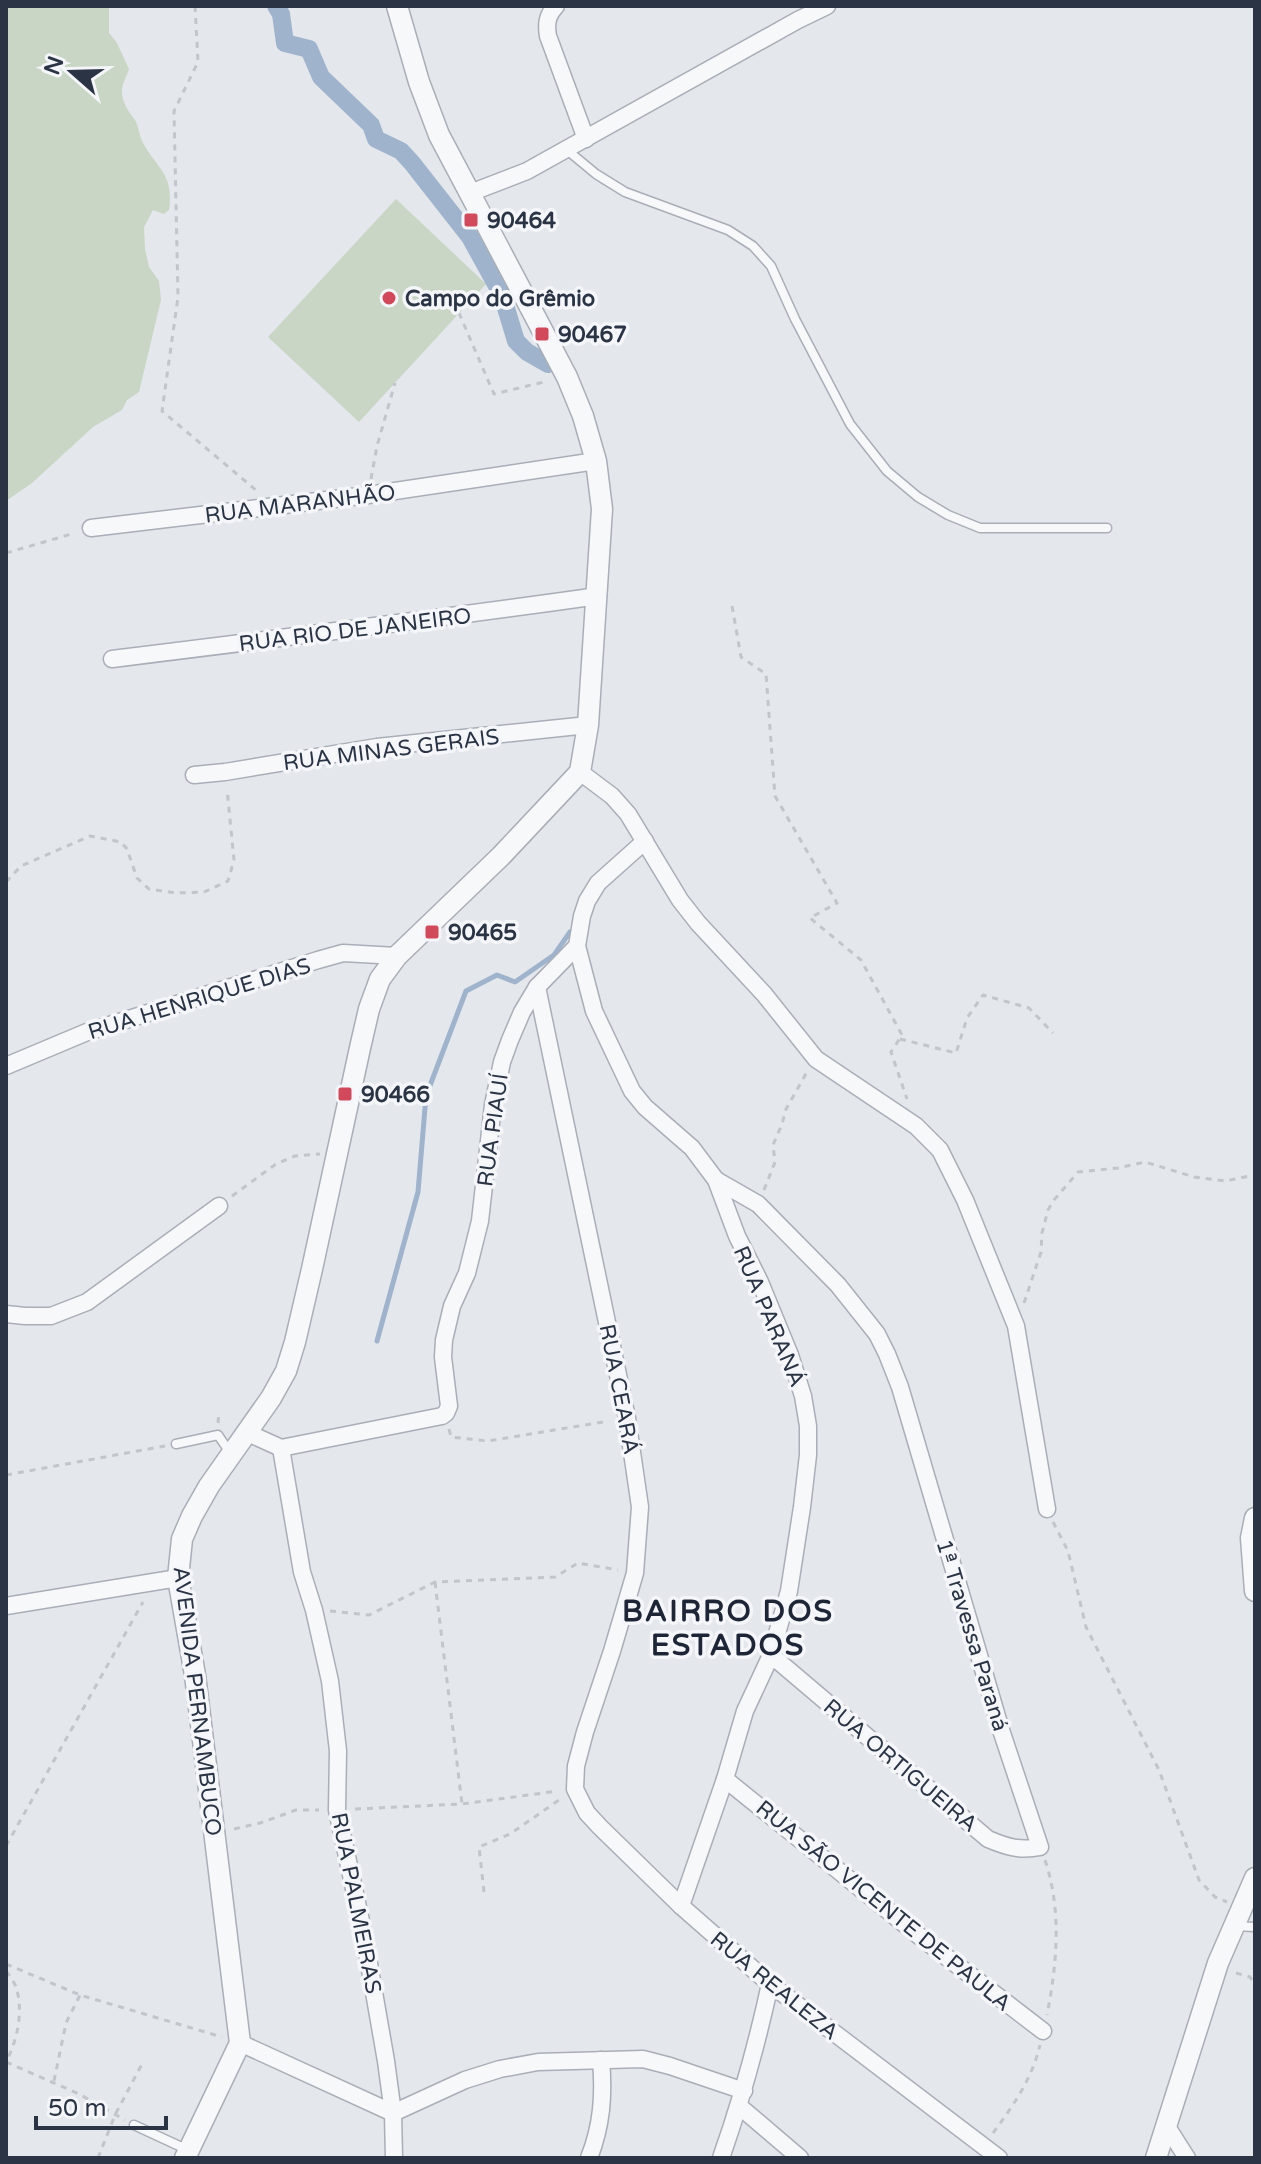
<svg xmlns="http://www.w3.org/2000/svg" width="1261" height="2164" viewBox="0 0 1261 2164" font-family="'Varela Round',sans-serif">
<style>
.green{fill:#c9d6c5}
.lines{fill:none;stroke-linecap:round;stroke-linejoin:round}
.stream{stroke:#9fb4cc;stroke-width:5}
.canal{stroke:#9fb4cc;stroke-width:18}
.service-casing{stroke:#a9aeb7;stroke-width:11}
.minor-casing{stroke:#a9aeb7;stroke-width:19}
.tertiary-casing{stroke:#a9aeb7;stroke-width:23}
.path{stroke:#c2c5cb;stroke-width:3;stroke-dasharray:6 6;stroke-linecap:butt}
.service{stroke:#f7f8fa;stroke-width:8}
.minor{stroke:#f7f8fa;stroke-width:16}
.tertiary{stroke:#f7f8fa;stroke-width:20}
.poi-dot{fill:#d1495b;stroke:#f4f6f9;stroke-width:3}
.labels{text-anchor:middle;stroke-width:7;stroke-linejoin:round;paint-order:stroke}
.poi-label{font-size:22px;font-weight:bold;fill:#2b3445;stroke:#f4f6f9;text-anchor:start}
.street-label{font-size:22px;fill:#2b3445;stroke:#f4f6f9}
.district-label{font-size:30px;font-weight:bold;letter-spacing:2px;fill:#1d2536;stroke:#f4f6f9}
</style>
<rect width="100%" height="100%" fill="#e4e7ec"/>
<g class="green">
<path d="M6,6H106L109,8V33L117,43L129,69C127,76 121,86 122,92C122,103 129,112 135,120C139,127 139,136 143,143C158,170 174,174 169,210L164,214L153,210L144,227L145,249L149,267L159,281L161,300L139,392L127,400L122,410L93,427L32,483L6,501Z"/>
<polygon points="396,199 486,284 359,422 268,337"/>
</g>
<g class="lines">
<polyline class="stream" points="377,1341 418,1192 426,1096 466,991 497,975 515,982 554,955 570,932"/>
<polyline class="canal" points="276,6 281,14 285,43 309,49 321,77 371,125 376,139 401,151 412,163 470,237 502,295 516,341 527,352 548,364"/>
<g class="service-casing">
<g id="service">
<polyline points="567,150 596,174 625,192 728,230 753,246 771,266 795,319 850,424 887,471 918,497 948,515 980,528 1107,528"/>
<polyline points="176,1444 218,1435 231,1454"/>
<polyline points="1234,1926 1255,1927"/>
<polyline points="134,2125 188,2150"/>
</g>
</g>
<g class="minor-casing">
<g id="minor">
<path d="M556,6C547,15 546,24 548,36L586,139"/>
<polyline points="470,193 527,171 798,20 827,6"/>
<polyline points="91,528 368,495 596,461"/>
<path d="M112,659C274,639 436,619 598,596"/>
<polyline points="580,772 612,796 628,814 680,900 698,923 764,994 816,1059 916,1126 940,1150 965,1200 1016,1326 1047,1509"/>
<polyline points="194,775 225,772 377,747 588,725"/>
<polyline points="577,946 594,1011 632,1091 645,1107 692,1148 716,1180 737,1236 760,1282 790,1355 803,1396 808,1426 808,1455 802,1507 789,1591 771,1655 745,1711 725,1779 681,1906"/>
<polyline points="537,987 627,1418 640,1507 635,1573 612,1651 585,1732 576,1766 575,1789 587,1813 600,1827 681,1906 770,1984 999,2158"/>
<polyline points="6,1066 87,1032 318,960 343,953 397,956"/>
<path d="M716,1180L758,1204L838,1285L877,1334L887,1354L900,1387L1001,1730L1040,1847C1020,1851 1007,1847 988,1839L771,1655"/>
<polyline points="6,1314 25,1316 51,1316 87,1302 219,1206"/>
<polyline points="248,1433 281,1448 302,1572 314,1610 330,1681 338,1751 337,1810 364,1935 386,2061 393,2113 394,2158"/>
<polyline points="281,1448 442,1416 446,1413 449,1406 443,1357 444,1340 452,1306 467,1273 480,1221 493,1105 502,1062 510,1040 522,1012 537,987 577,946 582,916 587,901 598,883 645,841"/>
<polyline points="6,1606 178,1578"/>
<polyline points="725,1779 923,1939 1043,2031"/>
<polyline points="240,2043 393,2113 465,2080 500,2069 538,2062 643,2059 670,2066 744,2091"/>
<polyline points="739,2106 800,2158"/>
<polyline points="1166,2125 1187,2158"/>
<path d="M589,2158C602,2125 604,2095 601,2060"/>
<path d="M721,2158C741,2101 757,2044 770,1984"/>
</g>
</g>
<g class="tertiary-casing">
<g id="tertiary">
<polyline points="1255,1518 1251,1538 1255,1591"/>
<polyline points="185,2158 240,2043 195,1675 178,1578 182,1539 192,1516 209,1486 271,1398 286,1371 295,1342 312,1269 360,1048 369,1009 380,979 397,956 501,856 580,772 588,725 602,509 596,461 583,416 567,377 439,135 419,82 397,6"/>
<polyline points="1156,2158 1218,1963 1255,1878"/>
</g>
</g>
<g class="path">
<polyline points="195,6 198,62 174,111 178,297 162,411 257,491"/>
<polyline points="459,313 494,394 548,381"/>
<polyline points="371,479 377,446 395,383"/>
<polyline points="6,553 75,533"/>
<polyline points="732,606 741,657 766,674 775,796 837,903 810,918 861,960 902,1035 891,1052 907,1099"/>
<polyline points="6,882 21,866 90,836 121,842 127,849 137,878 149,889 176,893 204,892 228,881 234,860 227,789"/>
<polyline points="900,1039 956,1053 967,1018 983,995 1029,1008 1053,1033"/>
<polyline points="764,1190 775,1162 773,1145 782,1124 786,1109 807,1072"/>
<polyline points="232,1196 276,1164 295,1156 320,1154"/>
<polyline points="1024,1303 1041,1252 1042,1233 1048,1210 1054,1200 1078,1172 1118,1168 1145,1162 1194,1177 1225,1181 1255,1175"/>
<polyline points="218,1423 219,1412"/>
<polyline points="449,1429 451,1437 488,1441 609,1421"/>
<polyline points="6,1475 165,1446"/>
<polyline points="1053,1522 1068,1551 1086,1627 1159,1770 1199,1880 1215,1897 1227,1902"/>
<polyline points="435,1582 462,1804"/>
<polyline points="330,1611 369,1615 435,1582 555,1577 578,1563 618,1570"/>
<polyline points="355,1809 462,1804 558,1791"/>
<polyline points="234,1829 260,1823 296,1810 319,1810"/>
<polyline points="6,1846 143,1602"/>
<path d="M1045,1860C1062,1911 1057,1963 1047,2015"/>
<polyline points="484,1892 479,1847 510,1834 562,1798"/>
<polyline points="6,1964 80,1995 222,2037"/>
<path d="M6,1971C10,1976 14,1982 16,1987C24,2011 17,2041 6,2062"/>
<polyline points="1236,1973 1250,1977 1255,1985"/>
<polyline points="6,2062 79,2094 125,2120"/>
<polyline points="54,2081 66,2023 80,1995"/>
<path d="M993,2133C1013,2106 1032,2079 1040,2045"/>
<polyline points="98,2158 115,2115 142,2064"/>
</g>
<use href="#service" class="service"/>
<use href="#minor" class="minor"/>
<use href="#tertiary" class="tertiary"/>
</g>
<g class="poi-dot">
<rect x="463" y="212" width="16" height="16" rx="4"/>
<circle cx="389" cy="298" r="8"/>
<rect x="534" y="326" width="16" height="16" rx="4"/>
<rect x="424" y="924" width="16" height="16" rx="4"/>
<rect x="337" y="1086" width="16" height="16" rx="4"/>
</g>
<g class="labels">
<g class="poi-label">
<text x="487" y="228">90464</text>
<text x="405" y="306">Campo do Grêmio</text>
<text x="558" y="342">90467</text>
<text x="448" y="940">90465</text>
<text x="361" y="1102">90466</text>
</g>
<g class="street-label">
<text transform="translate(300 503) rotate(-7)" y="8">RUA MARANHÃO</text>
<text transform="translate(355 629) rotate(-7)" y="8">RUA RIO DE JANEIRO</text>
<text transform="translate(391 749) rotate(-7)" y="8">RUA MINAS GERAIS</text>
<text transform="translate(199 998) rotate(-17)" y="8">RUA HENRIQUE DIAS</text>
<text transform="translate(492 1130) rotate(-82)" y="8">RUA PIAUÍ</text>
<text transform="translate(770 1316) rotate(67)" y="8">RUA PARANÁ</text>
<text transform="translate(620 1389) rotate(79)" y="8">RUA CEARÁ</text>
<text transform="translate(973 1635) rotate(73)" y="8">1ª Travessa Paraná</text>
<text transform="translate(198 1701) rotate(83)" y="8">AVENIDA PERNAMBUCO</text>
<text transform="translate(901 1765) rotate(40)" y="8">RUA ORTIGUEIRA</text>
<text transform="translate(357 1903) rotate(79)" y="8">RUA PALMEIRAS</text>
<text transform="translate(884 1905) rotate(39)" y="8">RUA SÃO VICENTE DE PAULA</text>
<text transform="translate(775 1985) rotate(39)" y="8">RUA REALEZA</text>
</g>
<g class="district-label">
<text x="728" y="1621">BAIRRO DOS<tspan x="728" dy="34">ESTADOS</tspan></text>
</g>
</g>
<rect width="1261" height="2164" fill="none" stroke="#2b3445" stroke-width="16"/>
<g transform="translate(72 72) rotate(290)" stroke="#f4f6f9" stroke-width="6" paint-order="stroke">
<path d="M0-6L14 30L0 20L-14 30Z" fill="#2b3445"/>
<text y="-12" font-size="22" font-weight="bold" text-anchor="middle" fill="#2b3445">N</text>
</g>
<path d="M36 2116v12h130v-12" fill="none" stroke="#2b3445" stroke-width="4"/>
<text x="48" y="2116" font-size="24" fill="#2b3445" stroke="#f4f6f9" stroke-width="6" paint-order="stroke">50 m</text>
</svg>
